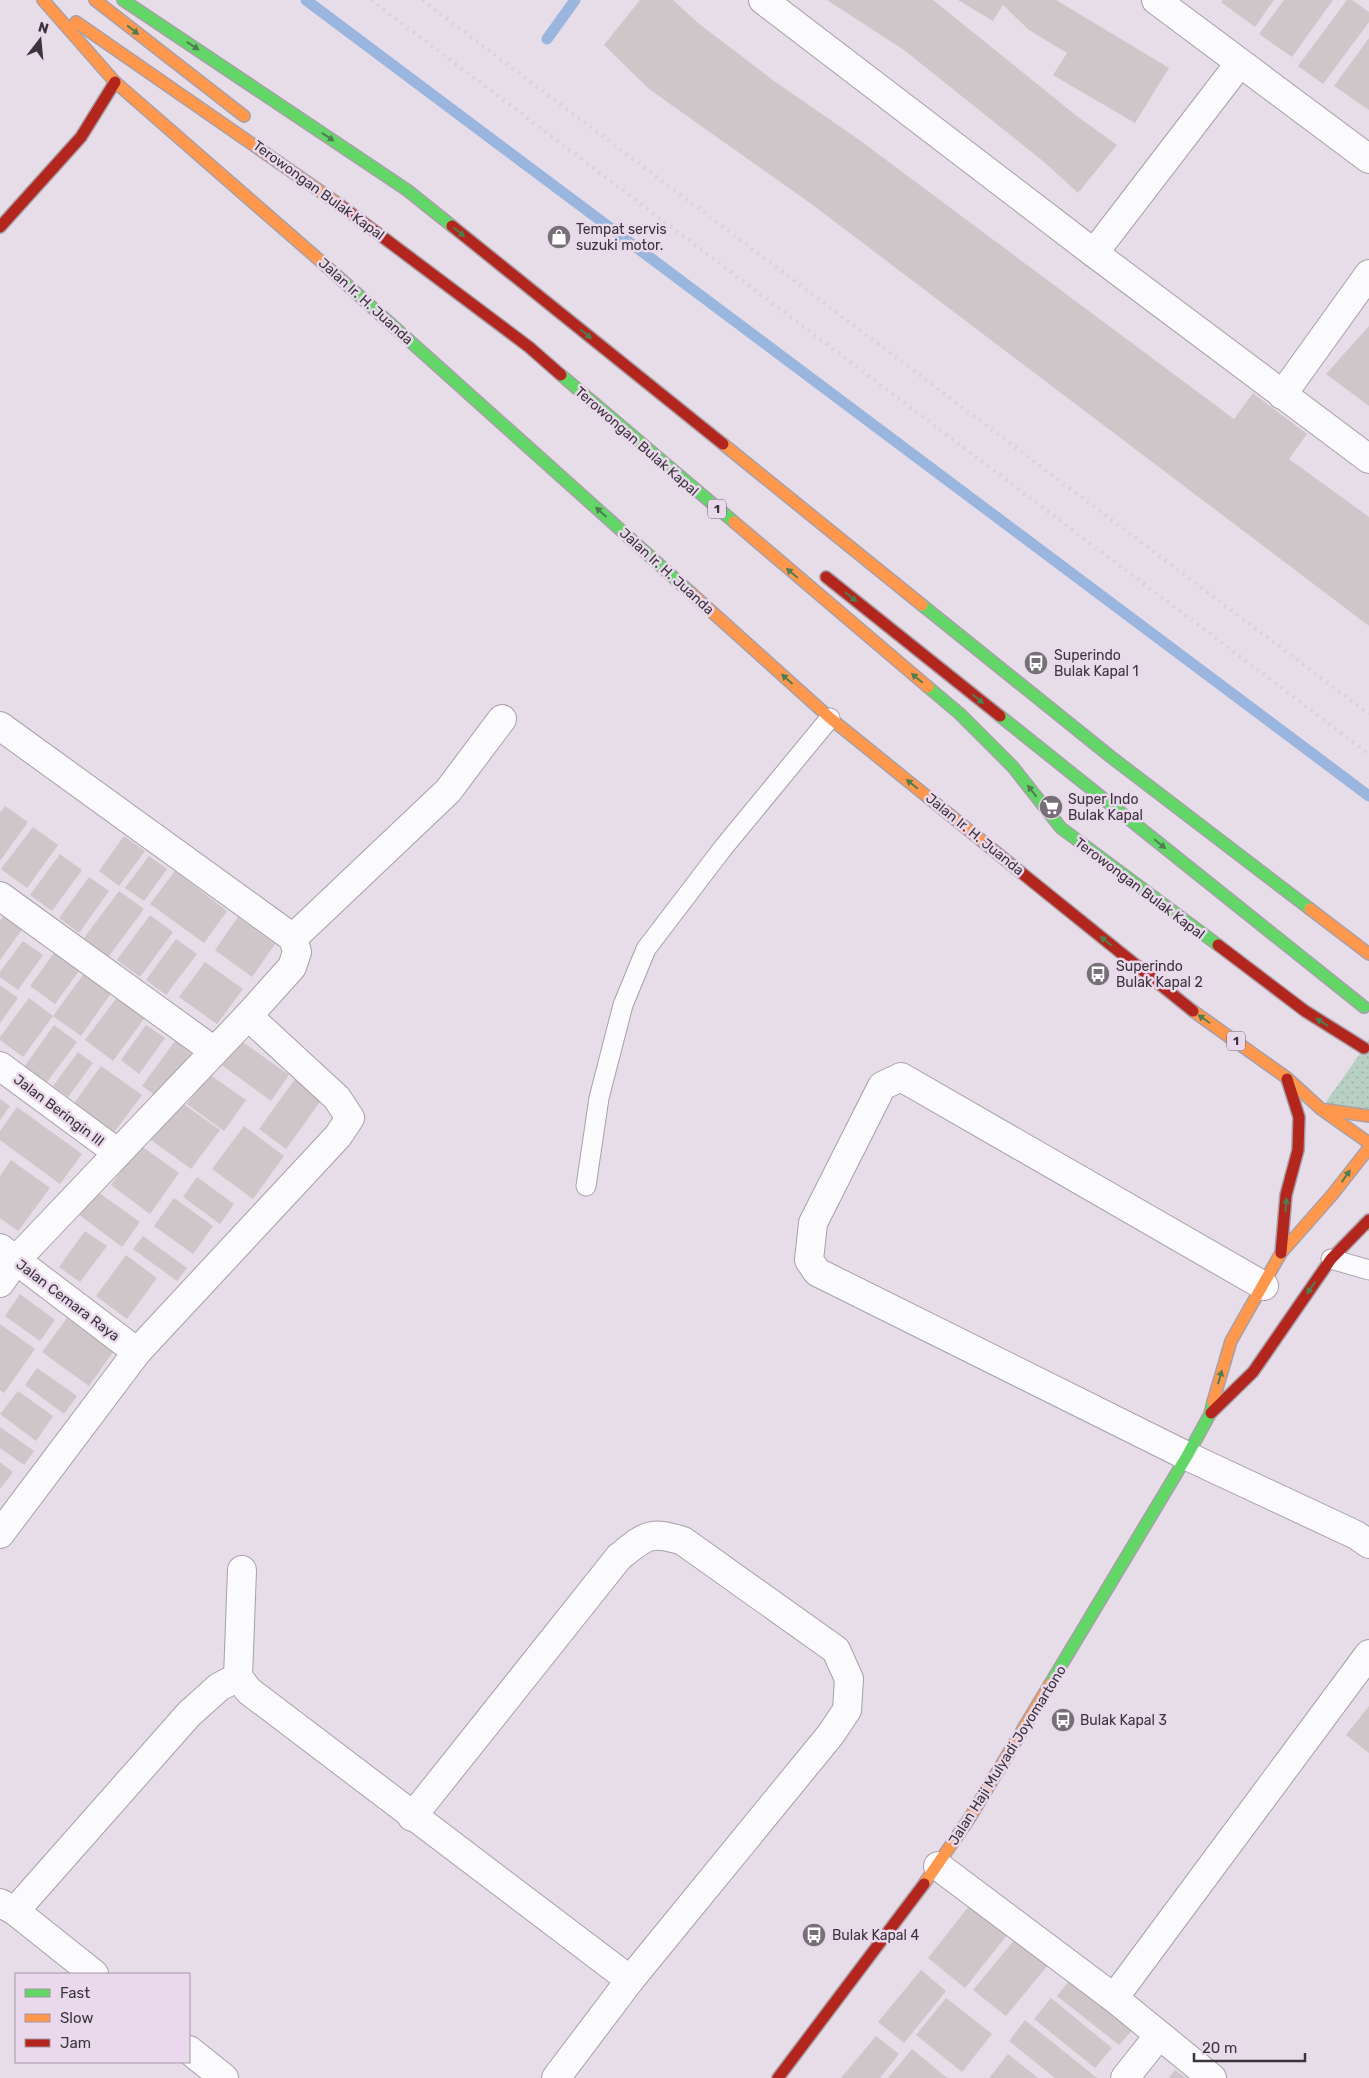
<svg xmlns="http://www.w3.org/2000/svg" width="1369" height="2078" viewBox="0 0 1369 2078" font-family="Rubik,sans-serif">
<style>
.grass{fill:url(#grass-dots)}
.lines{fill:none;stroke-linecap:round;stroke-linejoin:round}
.stream{stroke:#9ab6df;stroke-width:11}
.building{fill:#cec6c8}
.lane-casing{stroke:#a7a0a8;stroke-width:21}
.street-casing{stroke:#a7a0a8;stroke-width:30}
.fast-casing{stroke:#a7a0a8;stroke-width:14}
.slow-casing{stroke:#a7a0a8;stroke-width:14}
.jam-casing{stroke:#a7a0a8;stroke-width:14}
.lane{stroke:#fbfafc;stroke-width:19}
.street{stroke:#fbfafc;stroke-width:28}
.fast{stroke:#63d668;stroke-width:11}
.slow{stroke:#ff974d;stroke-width:11}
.jam{stroke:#b3261e;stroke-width:11}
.rail{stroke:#d8d4d8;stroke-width:4;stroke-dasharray:2.5 5;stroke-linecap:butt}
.oneway{fill:#4d7d50}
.labels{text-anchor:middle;stroke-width:5;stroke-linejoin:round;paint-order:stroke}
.shield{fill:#ead9ec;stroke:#706671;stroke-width:1}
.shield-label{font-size:12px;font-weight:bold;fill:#3b343c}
.street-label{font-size:14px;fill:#3b343c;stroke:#ead9ec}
.poi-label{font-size:14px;fill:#3b343c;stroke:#ead9ec;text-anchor:start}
</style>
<defs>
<pattern id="grass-dots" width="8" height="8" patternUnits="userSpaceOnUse" patternTransform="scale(1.25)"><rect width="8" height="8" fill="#b8cfc4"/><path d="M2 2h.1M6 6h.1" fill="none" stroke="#9fb2a9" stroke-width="1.8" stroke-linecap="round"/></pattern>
</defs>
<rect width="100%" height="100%" fill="#e6dde8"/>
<polygon class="grass" points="1369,1039 1369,1116 1321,1109 1364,1048"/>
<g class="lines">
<g class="stream">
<polyline points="306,0 1369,796"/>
<polyline points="547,39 575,0"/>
</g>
</g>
<g class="building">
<polygon points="640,0 673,0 698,23 774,81 858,139 1234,419 1253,393 1307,434 1289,459 1369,517 1369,626 810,203 649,89 604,45"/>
<polygon points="827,0 933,0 1078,117 1117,145 1078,193 1043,161 904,50"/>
<polygon points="958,0 1056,0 1169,68 1135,123 1053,75 1067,53 1029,30 1003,5 993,21"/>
<polygon points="1223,0 1274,0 1255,27 1221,2"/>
<polygon points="1284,0 1333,0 1292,57 1259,34"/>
<polygon points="1347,0 1352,0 1369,12 1369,22 1323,84 1298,66"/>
<polygon points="1369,38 1369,110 1334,86"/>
<polygon points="1369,326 1369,406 1326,374"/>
<polygon points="5,806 28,822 0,861 0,813"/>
<polygon points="33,827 58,845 27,888 1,869"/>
<polygon points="124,836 145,851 119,886 99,871"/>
<polygon points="60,854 82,870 52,911 30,895"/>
<polygon points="149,856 167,869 144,901 125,888"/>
<polygon points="175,871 227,911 204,943 150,904"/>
<polygon points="89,877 109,891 79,933 59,918"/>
<polygon points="119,891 144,909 109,956 84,938"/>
<polygon points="4,915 23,928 0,960 0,921"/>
<polygon points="150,915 173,932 140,977 117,960"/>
<polygon points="238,917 275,944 252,977 215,950"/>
<polygon points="176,939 197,954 166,995 146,980"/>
<polygon points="23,941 43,955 18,990 0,977 0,972"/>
<polygon points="54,953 79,971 55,1004 30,986"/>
<polygon points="205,962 243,989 217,1024 179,997"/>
<polygon points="85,972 112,992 81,1036 53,1016"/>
<polygon points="0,985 18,998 0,1023"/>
<polygon points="118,996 146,1016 113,1061 85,1040"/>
<polygon points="29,998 53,1016 23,1057 0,1040 0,1037"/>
<polygon points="54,1025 77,1042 44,1086 22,1070"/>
<polygon points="146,1025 165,1038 139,1074 121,1060"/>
<polygon points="237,1038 289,1075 271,1101 219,1063"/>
<polygon points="175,1041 191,1054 159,1098 142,1086"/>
<polygon points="78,1052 93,1063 68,1097 53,1086"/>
<polygon points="101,1066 142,1095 112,1135 72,1106"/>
<polygon points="209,1074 246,1100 224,1131 187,1104"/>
<polygon points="295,1079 322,1099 286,1149 259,1129"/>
<polygon points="175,1098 220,1130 191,1169 147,1137"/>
<polygon points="0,1099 10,1106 0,1120"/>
<polygon points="17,1107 82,1154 60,1184 0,1140 0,1131"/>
<polygon points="244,1126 284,1156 253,1199 212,1169"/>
<polygon points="140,1145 179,1173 150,1214 111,1185"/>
<polygon points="11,1160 50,1188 18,1231 0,1218 0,1176"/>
<polygon points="197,1177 234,1204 220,1224 183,1197"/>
<polygon points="95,1190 140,1222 122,1247 78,1214"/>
<polygon points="174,1198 213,1226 193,1254 154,1226"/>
<polygon points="85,1231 107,1246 80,1282 59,1267"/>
<polygon points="143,1236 187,1268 177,1281 133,1249"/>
<polygon points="126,1255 157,1278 127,1319 96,1296"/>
<polygon points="20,1294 55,1320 40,1341 5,1316"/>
<polygon points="67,1318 113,1352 89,1386 42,1352"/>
<polygon points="0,1324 35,1349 4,1393 0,1390"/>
<polygon points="37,1368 77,1396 64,1414 25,1385"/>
<polygon points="18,1391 53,1416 36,1441 0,1414"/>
<polygon points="0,1427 34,1451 24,1465 0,1448"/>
<polygon points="0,1462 13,1472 0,1489"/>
<polygon points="1369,1706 1369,1753 1346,1735"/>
<polygon points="974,1900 1011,1930 965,1988 928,1958"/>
<polygon points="1020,1933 1053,1959 1006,2016 973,1990"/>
<polygon points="921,1970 946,1991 904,2043 878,2022"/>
<polygon points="1072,1977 1135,2027 1119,2045 1057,1996"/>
<polygon points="946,1998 992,2034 962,2072 916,2035"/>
<polygon points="1051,1998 1112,2048 1095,2068 1034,2019"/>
<polygon points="1025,2020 1097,2078 1055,2078 1009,2041"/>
<polygon points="876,2036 899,2054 880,2078 841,2078"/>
<polygon points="912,2049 947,2078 888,2078"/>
<polygon points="1008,2054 1038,2078 989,2078"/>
<polygon points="1175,2070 1186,2078 1169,2078"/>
</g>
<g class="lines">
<g class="lane-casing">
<g id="lane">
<polyline points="586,1186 599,1098 623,1005 646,949 723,848 830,718"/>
<polyline points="1331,1259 1369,1270"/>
</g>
</g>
<g class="street-casing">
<g id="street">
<polyline points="763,0 1094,253 1369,459"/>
<polyline points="1156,0 1369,159"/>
<polyline points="1094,253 1239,64"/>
<polyline points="1282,395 1369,274"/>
<polyline points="0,726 293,938 297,952 292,967 248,1016 16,1260 0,1283"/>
<polyline points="0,896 214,1051"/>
<polyline points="293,938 448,791 502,719"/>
<polyline points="0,1066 118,1153"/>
<polyline points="0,1248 137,1352"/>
<polyline points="1264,1286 901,1077 882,1086 813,1223 809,1260 817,1272 1187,1456 1356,1535 1369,1544"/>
<polyline points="0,1534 137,1352 338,1136 350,1118 337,1098 248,1016"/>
<polyline points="238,1677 242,1570"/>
<path d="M412,1817L619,1557C645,1536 650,1530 683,1541L836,1650L849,1679L847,1710L831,1734L630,1980L556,2078"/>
<polyline points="938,1866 1114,1998 1212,2078"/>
<polyline points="0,1903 15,1911 94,1974"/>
<polyline points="15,1911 189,1714 219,1687 238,1677 249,1691 630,1980"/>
<polyline points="1114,1998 1369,1654"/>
<polyline points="189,2050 224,2078"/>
<polyline points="1125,2078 1159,2035"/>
</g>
</g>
<g class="fast-casing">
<g id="fast">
<polyline points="123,0 407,190 452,226"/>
<polyline points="325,265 691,593"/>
<polyline points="561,375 734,522"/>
<polyline points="922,605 1111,757 1310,909"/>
<polyline points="928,687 960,714 1013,767 1061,828 1218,945"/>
<polyline points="1000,716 1364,1007"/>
<polyline points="1365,1224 1369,1224"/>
<polyline points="1050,1684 1187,1456 1210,1414 1213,1402"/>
</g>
</g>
<g class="slow-casing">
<g id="slow">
<polyline points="43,0 115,82 325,265"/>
<polyline points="95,0 244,116"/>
<polyline points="76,22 340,205"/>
<polyline points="723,444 922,605"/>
<polyline points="734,522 928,687"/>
<polyline points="691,593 830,718 987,845"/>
<polyline points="1310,909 1369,954"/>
<polyline points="1193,1011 1287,1078 1321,1109 1369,1143"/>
<polyline points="1327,1110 1369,1116"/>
<polyline points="1213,1402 1231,1341 1281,1253 1332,1195 1369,1148"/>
<polyline points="924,1884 969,1819 1050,1684"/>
</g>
</g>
<g class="jam-casing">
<g id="jam">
<polyline points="340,205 529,347 561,375"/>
<polyline points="452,226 723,444"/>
<polyline points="0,227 81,137 115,82"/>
<polyline points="826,577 1000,716"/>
<polyline points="987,845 1193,1011"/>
<polyline points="1218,945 1305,1011 1364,1048"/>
<polyline points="1281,1253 1286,1195 1298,1150 1299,1117 1287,1079"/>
<polyline points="1211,1413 1253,1372 1331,1259 1369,1220"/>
<polyline points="778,2078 924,1884"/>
</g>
</g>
<use href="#lane" class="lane"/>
<use href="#street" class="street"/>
<use href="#fast" class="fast"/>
<use href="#slow" class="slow"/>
<use href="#jam" class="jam"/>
<g class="rail">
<polyline points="371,0 1369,754"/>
<polyline points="422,0 1369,714"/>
</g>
</g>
<defs><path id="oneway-solid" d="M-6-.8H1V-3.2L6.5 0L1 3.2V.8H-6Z" transform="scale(1.25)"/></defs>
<g class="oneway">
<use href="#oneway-solid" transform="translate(133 30) rotate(38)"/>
<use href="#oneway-solid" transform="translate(193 46) rotate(33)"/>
<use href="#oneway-solid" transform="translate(328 137) rotate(34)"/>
<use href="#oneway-solid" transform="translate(459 232) rotate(39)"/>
<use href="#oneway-solid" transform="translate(586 334) rotate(39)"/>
<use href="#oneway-solid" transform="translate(601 512) rotate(-138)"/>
<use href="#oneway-solid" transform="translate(792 573) rotate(-140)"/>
<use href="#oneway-solid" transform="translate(851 597) rotate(39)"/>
<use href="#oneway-solid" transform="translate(917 678) rotate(-140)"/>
<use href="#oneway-solid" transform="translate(787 679) rotate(-138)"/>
<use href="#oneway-solid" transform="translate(978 699) rotate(39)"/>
<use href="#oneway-solid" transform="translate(912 784) rotate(-141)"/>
<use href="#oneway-solid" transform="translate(1032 791) rotate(-128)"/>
<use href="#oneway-solid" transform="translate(1160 844) rotate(39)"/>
<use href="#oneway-solid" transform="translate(1106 941) rotate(-141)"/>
<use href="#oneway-solid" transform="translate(1204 1019) rotate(-145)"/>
<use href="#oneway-solid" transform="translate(1322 1022) rotate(-148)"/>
<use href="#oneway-solid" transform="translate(1346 1176) rotate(-55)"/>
<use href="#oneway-solid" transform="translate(1286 1205) rotate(-85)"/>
<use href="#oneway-solid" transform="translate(1311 1288) rotate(124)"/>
<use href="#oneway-solid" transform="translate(1220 1377) rotate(-74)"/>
</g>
<defs>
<g id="shop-disc" transform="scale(1.25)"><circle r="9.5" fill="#776f78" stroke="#ead9ec"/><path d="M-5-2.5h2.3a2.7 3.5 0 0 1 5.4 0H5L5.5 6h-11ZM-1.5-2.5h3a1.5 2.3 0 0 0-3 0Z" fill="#fff"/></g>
<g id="bus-disc" transform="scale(1.25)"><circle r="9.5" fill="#776f78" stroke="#ead9ec"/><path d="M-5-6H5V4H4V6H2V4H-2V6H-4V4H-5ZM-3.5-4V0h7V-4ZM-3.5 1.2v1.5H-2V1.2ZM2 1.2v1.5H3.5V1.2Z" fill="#fff"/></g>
<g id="supermarket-disc" transform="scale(1.25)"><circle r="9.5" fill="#776f78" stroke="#ead9ec"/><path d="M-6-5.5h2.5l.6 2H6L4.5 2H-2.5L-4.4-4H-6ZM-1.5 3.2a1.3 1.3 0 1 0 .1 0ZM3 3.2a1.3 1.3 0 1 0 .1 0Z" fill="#fff"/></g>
</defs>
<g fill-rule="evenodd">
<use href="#shop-disc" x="559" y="237"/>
<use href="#bus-disc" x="1036" y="663"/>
<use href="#supermarket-disc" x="1051" y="807"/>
<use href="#bus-disc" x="1098" y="974"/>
<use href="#bus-disc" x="1063" y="1720"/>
<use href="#bus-disc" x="814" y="1935"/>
</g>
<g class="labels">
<g class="shield">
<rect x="708" y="499.5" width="18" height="19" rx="4"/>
<rect x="1227" y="1031.5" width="18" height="19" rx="4"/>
</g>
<g class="shield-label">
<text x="717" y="513">1</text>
<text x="1236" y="1045">1</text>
</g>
<g class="street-label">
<text transform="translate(319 190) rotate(36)" y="5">Terowongan Bulak Kapal</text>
<text transform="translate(366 301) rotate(42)" y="5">Jalan Ir. H. Juanda</text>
<text transform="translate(637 441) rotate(41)" y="5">Terowongan Bulak Kapal</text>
<text transform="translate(667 571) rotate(42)" y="5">Jalan Ir. H. Juanda</text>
<text transform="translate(975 834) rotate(39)" y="5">Jalan Ir. H. Juanda</text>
<text transform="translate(1140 888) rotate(37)" y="5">Terowongan Bulak Kapal</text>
<text transform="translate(59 1110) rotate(37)" y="5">Jalan Beringin III</text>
<text transform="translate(68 1300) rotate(37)" y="5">Jalan Cemara Raya</text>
<text transform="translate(1007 1755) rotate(-58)" y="5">Jalan Haji Mulyadi Joyomartono</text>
</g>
<g class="poi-label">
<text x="576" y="234">Tempat servis<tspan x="576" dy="16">suzuki motor.</tspan></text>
<text x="1054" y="660">Superindo<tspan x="1054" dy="16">Bulak Kapal 1</tspan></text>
<text x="1068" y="804">Super Indo<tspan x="1068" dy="16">Bulak Kapal</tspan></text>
<text x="1116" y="971">Superindo<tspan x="1116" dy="16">Bulak Kapal 2</tspan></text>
<text x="1080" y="1725">Bulak Kapal 3</text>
<text x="832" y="1940">Bulak Kapal 4</text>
</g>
</g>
<rect x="15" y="1973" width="175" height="90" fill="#ead9ec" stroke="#a497a6"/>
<rect x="25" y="1989" width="25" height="8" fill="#63d668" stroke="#a497a6"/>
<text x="60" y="1998" font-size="15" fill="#3b343c">Fast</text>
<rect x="25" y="2014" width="25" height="8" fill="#ff974d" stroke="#a497a6"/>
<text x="60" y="2023" font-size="15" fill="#3b343c">Slow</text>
<rect x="25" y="2039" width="25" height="8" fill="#b3261e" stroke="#a497a6"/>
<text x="60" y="2048" font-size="15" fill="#3b343c">Jam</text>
<g transform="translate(40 40) rotate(16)" stroke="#ead9ec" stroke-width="4" paint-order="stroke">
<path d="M0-4L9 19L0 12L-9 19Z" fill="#3b343c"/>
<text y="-8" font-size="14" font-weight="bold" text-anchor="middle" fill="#3b343c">N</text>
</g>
<path d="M1194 2053v8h111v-8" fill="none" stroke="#3b343c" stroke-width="2.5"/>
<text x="1202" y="2053" font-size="15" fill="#3b343c" stroke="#ead9ec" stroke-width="4" paint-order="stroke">20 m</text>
</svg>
